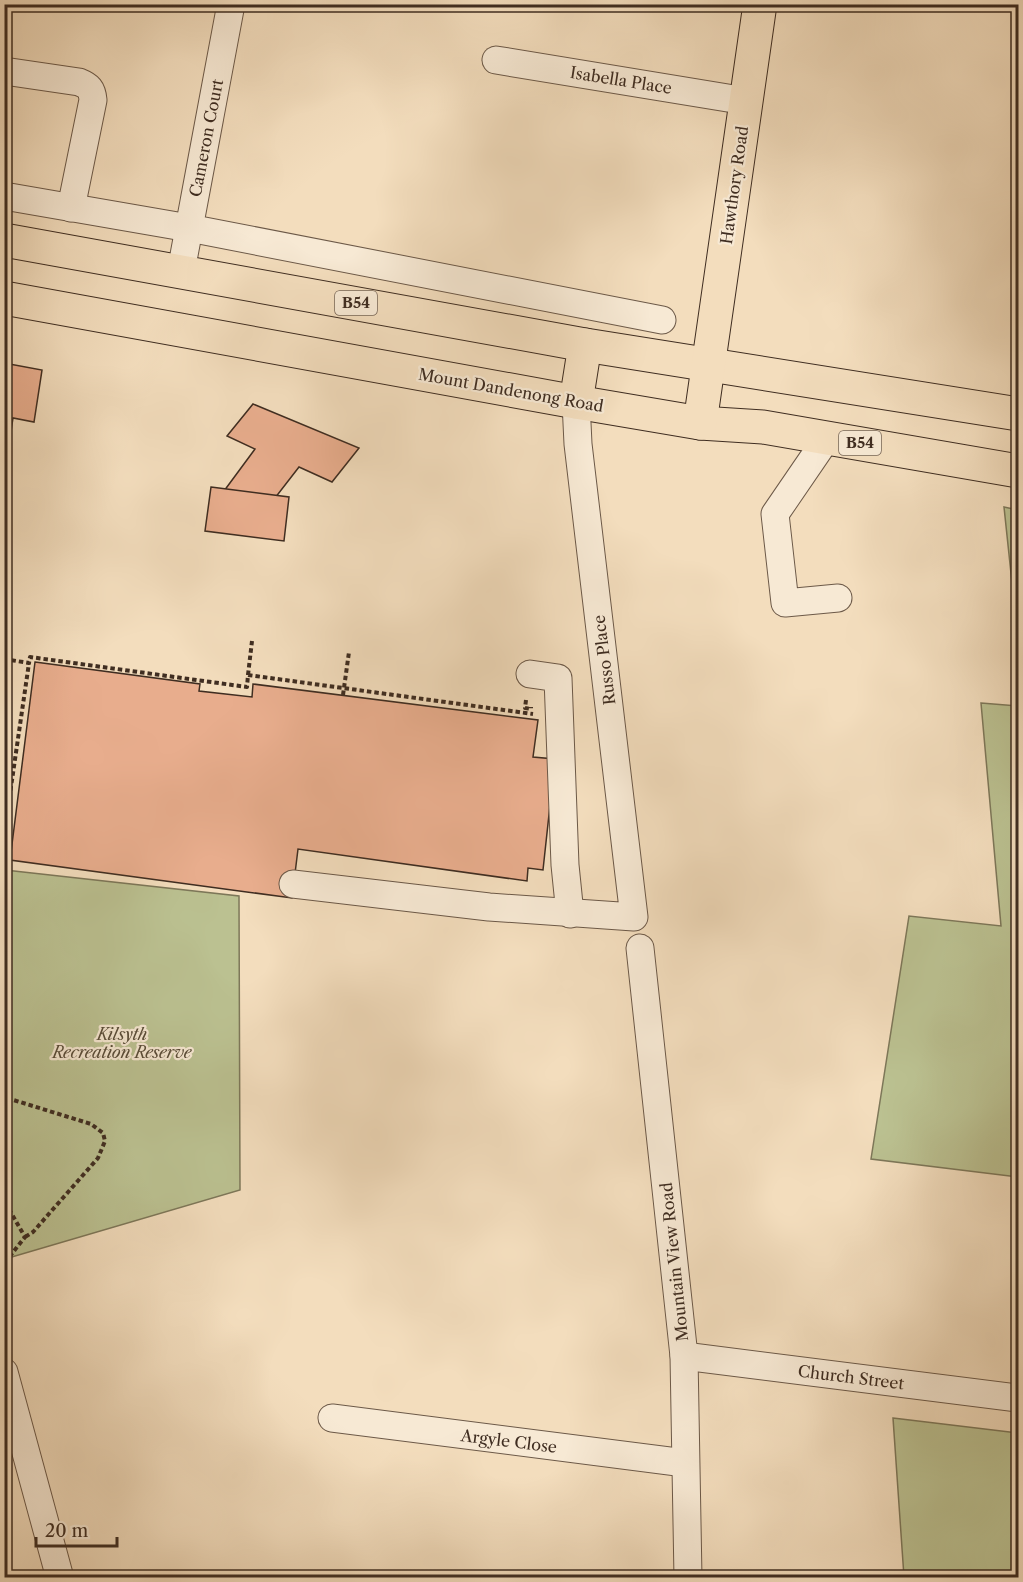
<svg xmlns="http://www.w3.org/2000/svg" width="1023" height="1582" viewBox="0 0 1023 1582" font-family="'Libre Caslon Text',serif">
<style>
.green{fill:#bbc191;stroke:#7d7759;stroke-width:1.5}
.building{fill:#e8ad8d;stroke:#3f2d21;stroke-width:1.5}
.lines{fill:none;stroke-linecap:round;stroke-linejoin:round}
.minor-casing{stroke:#6c5948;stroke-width:29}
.major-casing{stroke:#3f2d21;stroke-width:35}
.path{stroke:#3f2d21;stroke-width:4;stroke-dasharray:4.5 3;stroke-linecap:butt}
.minor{stroke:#f7e9d4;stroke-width:27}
.major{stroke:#f3ddbd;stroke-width:33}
.labels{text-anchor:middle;stroke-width:4.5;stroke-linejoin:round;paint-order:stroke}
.shield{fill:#f7e9d4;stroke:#766557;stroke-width:1.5}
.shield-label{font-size:15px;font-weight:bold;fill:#3f2d21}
.street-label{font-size:16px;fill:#3f2d21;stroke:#f7e9d4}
.park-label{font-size:16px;font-style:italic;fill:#584b37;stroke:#f7e9d4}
</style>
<rect width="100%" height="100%" fill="#f3ddbd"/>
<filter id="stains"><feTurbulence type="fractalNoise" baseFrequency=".00333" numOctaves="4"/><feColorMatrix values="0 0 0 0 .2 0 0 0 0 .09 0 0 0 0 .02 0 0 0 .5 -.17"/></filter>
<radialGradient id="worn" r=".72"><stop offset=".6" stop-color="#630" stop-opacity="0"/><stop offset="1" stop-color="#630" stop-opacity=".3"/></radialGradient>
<g class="green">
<polygon points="1004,507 1018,510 1018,640"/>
<polygon points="981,703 1018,706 1018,1177 871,1159 909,916 1001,926"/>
<polygon points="5,870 239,896 240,1190 5,1259"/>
<polygon points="893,1418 1018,1433 1018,1577 904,1577"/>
</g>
<g class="building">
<polygon points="4,363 42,370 34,422 13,418 10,438 4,437"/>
<polygon points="253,404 359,448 332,482 299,467 275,498 224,491 255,449 227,436"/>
<polygon points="211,487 289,497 284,541 205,531"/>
<polygon points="35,662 200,684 199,691 252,697 253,684 538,720 533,757 555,759 543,870 528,868 527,881 298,849 292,898 10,860"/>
</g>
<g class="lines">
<g class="minor-casing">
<g id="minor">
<polyline points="496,60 746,101"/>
<path d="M4,71L79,82C89,86 92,89 93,100L71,208"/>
<polyline points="4,196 189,228 662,320"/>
<polyline points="181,271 231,4"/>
<polyline points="827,438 775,514 785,603 838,598"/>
<polyline points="530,674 558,678 565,865 570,914"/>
<polyline points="293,884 489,907 634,917 578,444 576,402"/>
<polyline points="640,948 684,1356 688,1578"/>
<polyline points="684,1356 1018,1398"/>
<polyline points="4,1372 60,1578"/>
<polyline points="332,1418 685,1463"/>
</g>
</g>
<g class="major-casing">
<g id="major">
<polyline points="4,240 585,345 1018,414"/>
<polyline points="4,298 576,402 700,423 763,427 1018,471"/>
<polyline points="576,402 585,345"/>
<polyline points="700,423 760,4"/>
</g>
</g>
<g class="path">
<polyline points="4,659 29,663 30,657 247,687 248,675 533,714"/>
<polyline points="248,675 252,641"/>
<polyline points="343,695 349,652"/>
<polyline points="526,700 525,708 531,709 531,707"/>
<polyline points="4,835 29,663"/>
<polyline points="4,984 10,1211 25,1237 6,1261 4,1269"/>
<polyline points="7,1098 91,1124 103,1133 105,1141 98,1158 33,1232 25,1237"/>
</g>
<use href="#minor" class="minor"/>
<use href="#major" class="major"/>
</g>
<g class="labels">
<g class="shield">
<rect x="335" y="291" width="42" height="24" rx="4.5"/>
<rect x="839" y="431" width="42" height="24" rx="4.5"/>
</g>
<g class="shield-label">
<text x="356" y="308">B54</text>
<text x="860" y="448">B54</text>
</g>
<g class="street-label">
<text transform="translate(621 80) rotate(9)" y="6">Isabella Place</text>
<text transform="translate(206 138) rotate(-79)" y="6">Cameron Court</text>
<text transform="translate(734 185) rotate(-82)" y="6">Hawthory Road</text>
<text transform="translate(511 390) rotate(10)" y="6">Mount Dandenong Road</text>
<text transform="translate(604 660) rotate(-97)" y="6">Russo Place</text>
<text transform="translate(674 1262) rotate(-96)" y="6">Mountain View Road</text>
<text transform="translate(851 1377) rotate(7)" y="6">Church Street</text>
<text transform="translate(509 1441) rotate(7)" y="6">Argyle Close</text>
</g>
<g class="park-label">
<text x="122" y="1040">Kilsyth<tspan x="122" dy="18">Recreation Reserve</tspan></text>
</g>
</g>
<rect width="1023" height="1582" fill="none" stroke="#f3ddbd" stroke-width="24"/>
<rect x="6" y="6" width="1011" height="1570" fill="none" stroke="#3f2d21" stroke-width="3"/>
<rect x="12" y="12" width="999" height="1558" fill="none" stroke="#3f2d21" stroke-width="1.5"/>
<path d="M36 1537v9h81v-9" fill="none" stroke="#3f2d21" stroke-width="3"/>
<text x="45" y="1537" font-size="18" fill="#3f2d21" stroke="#f7e9d4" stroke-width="4.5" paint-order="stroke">20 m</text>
<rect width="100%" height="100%" filter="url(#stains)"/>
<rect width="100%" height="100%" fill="url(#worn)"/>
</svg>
